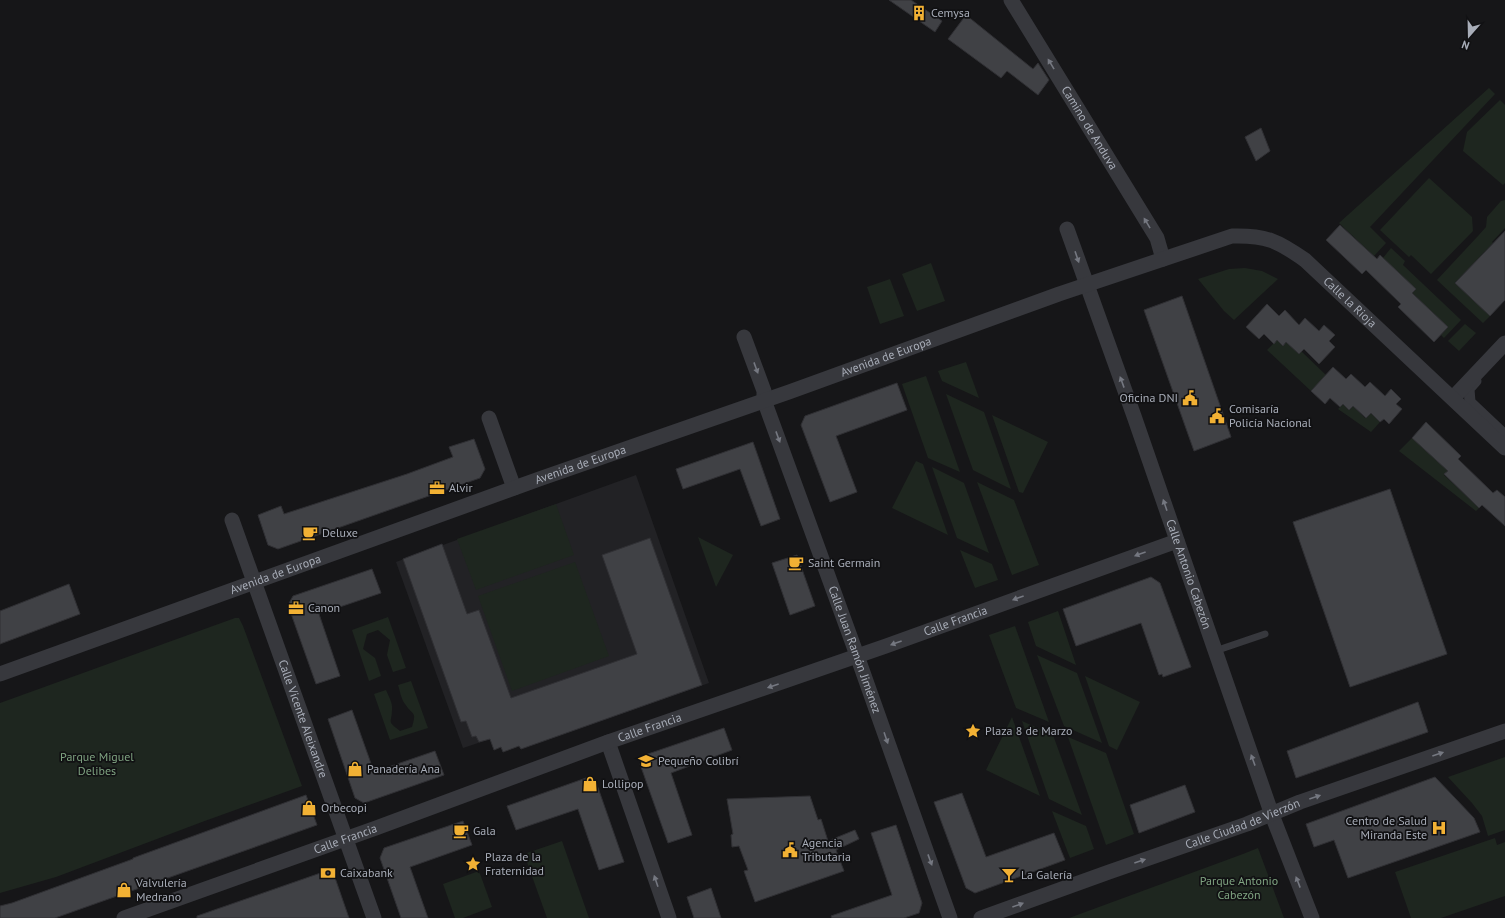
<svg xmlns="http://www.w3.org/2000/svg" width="1505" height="918" viewBox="0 0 1505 918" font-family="'PT Sans',sans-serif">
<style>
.built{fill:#222225}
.green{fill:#1e261f}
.building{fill:#404145;stroke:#303034}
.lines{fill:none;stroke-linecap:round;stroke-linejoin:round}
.service{stroke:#37383d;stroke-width:7}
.pedestrian{stroke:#37383d;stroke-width:11}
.minor{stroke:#37383d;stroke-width:15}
.oneway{fill:#757881}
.labels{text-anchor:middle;stroke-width:3.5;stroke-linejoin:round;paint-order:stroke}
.poi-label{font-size:12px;fill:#a8adb8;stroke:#111113;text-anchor:start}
.street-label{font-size:12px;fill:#a8adb8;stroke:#111113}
.park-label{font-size:12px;fill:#7fa381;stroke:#111113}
</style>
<rect width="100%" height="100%" fill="#161618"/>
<polygon class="built" points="636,475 709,683 521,749 519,746 503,752 501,747 494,750 490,739 463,748 396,562"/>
<g class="green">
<polygon points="1489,88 1495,94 1370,227 1386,243 1374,256 1339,223"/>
<polygon points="1500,100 1505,105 1505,183 1503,185 1463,151 1467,132"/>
<polygon points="1429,178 1472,217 1473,231 1431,274 1411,255 1409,257 1380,230"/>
<polygon points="1505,200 1505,228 1492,242 1493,243 1455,283 1490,316 1483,323 1437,280 1478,236 1486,227 1487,217 1501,201"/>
<polygon points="1391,248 1405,261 1403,265 1461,320 1444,338 1441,335 1448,327 1412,293 1415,289 1383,258"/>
<polygon points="931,263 945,301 917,311 902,274"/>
<polygon points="1245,268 1262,271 1278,279 1234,320 1224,311 1198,279 1229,269"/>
<polygon points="890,279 904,316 880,324 867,287"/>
<polygon points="1465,324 1476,333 1459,351 1448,341"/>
<polygon points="1277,340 1283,346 1286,342 1299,354 1301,351 1326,375 1311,391 1267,350"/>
<polygon points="966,362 979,398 942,381 938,371"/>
<polygon points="926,376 960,472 928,458 902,384"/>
<polygon points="946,394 984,412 1011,489 973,470"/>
<polygon points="1343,404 1353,406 1365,418 1371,413 1380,422 1371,432 1338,409"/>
<polygon points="992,415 1048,442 1023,493 1019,492"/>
<polygon points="1412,438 1448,471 1444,475 1479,508 1476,511 1399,451"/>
<polygon points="916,461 923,464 948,535 892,508"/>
<polygon points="932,467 964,483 989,553 957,538"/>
<polygon points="977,482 1014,500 1039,565 1012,575"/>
<polygon points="556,504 574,555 476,590 457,539"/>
<polygon points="698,537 733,555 716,587"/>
<polygon points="960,550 992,564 998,580 975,588"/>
<polygon points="575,562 609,656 512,691 478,596"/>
<polygon points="1058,611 1076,665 1036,646 1028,622"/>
<polygon points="388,617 406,668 393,672 387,655 390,640 378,630 367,634 363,649 375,658 381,676 369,681 352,630"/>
<polygon points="235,618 239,618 243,626 302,786 202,822 56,877 0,893 0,703"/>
<polygon points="1015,626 1049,722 1016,708 989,635"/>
<polygon points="1037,655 1077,673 1102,743 1064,726"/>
<polygon points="1085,676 1140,702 1117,750 1109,746"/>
<path d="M411,681L428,728L390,740L374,694L386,690C388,695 393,703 392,709C392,724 386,720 400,731L412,727C417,711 413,716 405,704C401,699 400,691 398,685Z"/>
<polygon points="1012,717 1040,796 986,770"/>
<polygon points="1022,721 1053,735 1082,815 1049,799"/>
<polygon points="1068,737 1106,753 1134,834 1106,845"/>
<polygon points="1505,757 1505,830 1488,836 1482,816 1472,803 1448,777"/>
<polygon points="1052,811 1086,826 1094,849 1070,858"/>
<polygon points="1495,838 1497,845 1505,842 1505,896 1441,918 1411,918 1395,872"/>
<polygon points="562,841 589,918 547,918 524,854"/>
<polygon points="1258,848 1284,918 1069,918 1243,854"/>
<polygon points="479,871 492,907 463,918 455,918 443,884"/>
</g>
<g class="building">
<polygon points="889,0 911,0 942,21 935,32"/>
<polygon points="966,15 1033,69 1038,63 1049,80 1038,95 1007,71 1001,78 948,39"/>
<polygon points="1261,128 1270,151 1256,161 1245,137"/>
<polygon points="1340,225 1377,259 1380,255 1416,289 1412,293 1448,327 1434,342 1398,307 1401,304 1366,270 1362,274 1326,240"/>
<polygon points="1505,231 1505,300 1490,316 1455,283"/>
<polygon points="1182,296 1231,437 1194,451 1144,310"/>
<polygon points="1267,304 1279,316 1285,310 1299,325 1305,318 1319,331 1324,325 1335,335 1329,341 1335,347 1319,364 1304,349 1299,354 1286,342 1283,346 1277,340 1274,344 1264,334 1259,339 1246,327"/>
<polygon points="1333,367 1346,379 1351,374 1365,387 1370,382 1385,396 1391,389 1401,399 1396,404 1402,409 1389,424 1384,419 1380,422 1371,413 1366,418 1353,406 1349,410 1343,404 1340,407 1330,398 1325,404 1311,391"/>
<polygon points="897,383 907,410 836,436 857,492 830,502 801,425 805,416"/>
<polygon points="1426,422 1461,456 1458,459 1493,493 1497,490 1505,497 1505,526 1482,505 1479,508 1444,474 1448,471 1412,438"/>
<polygon points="474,439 485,469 480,478 278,549 268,545 258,515 281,506 284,514 407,474 453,457 449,447"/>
<polygon points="753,442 780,519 761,526 740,469 683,489 676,469"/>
<polygon points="1390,489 1447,654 1350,687 1293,522"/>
<polygon points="650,538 702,685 521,749 519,746 503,752 501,747 494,750 490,739 479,742 476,736 472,737 466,721 461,722 403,559 442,544 467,614 479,610 511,698 637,654 602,555"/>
<polygon points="797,555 815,606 790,615 772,563"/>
<polygon points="372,569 381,593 319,614 340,676 316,684 288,605 293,596"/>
<polygon points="1151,577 1160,583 1191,667 1163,677 1162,674 1159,675 1141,623 1076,646 1063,609"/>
<polygon points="69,584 80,614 0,644 0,611"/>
<polygon points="1418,702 1428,732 1296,778 1287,751"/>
<polygon points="352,710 374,772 435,751 444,775 364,803 355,798 328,719"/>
<polygon points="724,728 732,750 671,773 692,835 668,843 640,764 645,755"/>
<polygon points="1435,777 1474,818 1480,832 1348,878 1334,840 1314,847 1306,824"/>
<polygon points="586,778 596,782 624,862 599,870 578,809 516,830 507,806"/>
<polygon points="1185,785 1195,812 1139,833 1130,805"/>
<polygon points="962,793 986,857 1054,833 1065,860 975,893 966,888 934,802"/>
<polygon points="306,795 317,825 55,918 0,918 0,906 12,903 133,859 133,858"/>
<polygon points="810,796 818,820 821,819 828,841 855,830 859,839 836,850 844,871 755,902 744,871 748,870 739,846 732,847 731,835 733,834 727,799"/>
<polygon points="463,821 472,845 410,867 428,918 401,918 380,858 384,848"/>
<polygon points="896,825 922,903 919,913 904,918 832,918 831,916 892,895 871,833"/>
<polygon points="332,869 349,918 197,918 197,916"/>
<polygon points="711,888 721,918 694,918 687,897"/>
</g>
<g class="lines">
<polyline class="service" points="1215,651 1265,634"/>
<polyline class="pedestrian" points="1476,381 1469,389 1470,402 1505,435"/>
<g class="minor">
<path id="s1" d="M1011,0L1157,238L1163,259"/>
<path id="s2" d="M1067,229L1134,416L1272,815L1312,918"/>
<path id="s3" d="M744,337L764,391V400L854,647L950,918"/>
<polyline points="1453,398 1505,343"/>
<polyline points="489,418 514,488"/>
<path id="s4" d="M232,520L374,918"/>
<path id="s5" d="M0,674L542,478L789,392L1059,294L1232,236C1266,235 1278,241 1305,260L1505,448"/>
<polyline points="608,742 669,918"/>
<path id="s6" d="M124,918L376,828L608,742L886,646L1177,541"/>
<path id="s7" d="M981,918L1109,872L1247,824L1300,802L1505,731"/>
</g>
</g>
<defs><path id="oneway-solid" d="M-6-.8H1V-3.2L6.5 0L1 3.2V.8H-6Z"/></defs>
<g class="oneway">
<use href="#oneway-solid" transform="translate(1051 64) rotate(-121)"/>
<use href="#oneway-solid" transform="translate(1147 223) rotate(-121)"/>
<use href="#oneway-solid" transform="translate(1077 257) rotate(71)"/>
<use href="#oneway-solid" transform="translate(756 368) rotate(70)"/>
<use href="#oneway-solid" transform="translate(1122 382) rotate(-110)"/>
<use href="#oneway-solid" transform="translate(778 437) rotate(70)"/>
<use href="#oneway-solid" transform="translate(1165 505) rotate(-109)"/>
<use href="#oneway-solid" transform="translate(1140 554) rotate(160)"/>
<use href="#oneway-solid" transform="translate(1018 598) rotate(160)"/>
<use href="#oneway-solid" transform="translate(896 643) rotate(160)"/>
<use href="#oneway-solid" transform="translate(773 686) rotate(161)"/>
<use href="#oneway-solid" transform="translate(886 738) rotate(71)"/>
<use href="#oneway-solid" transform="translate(1438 754) rotate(-19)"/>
<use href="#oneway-solid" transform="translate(1253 760) rotate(-110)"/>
<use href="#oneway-solid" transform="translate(1315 797) rotate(-19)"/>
<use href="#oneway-solid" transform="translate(930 860) rotate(70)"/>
<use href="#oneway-solid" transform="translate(1140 861) rotate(-19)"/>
<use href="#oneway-solid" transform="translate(656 881) rotate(-109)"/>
<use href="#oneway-solid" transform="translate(1298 882) rotate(-111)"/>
<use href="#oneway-solid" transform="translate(1018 905) rotate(-20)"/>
</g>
<defs>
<g id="building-bare" transform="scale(1.2)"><path d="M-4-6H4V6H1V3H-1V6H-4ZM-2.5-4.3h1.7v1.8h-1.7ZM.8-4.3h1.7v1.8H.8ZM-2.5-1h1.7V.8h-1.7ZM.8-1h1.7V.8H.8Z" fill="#f2b134" stroke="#111113" stroke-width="2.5" paint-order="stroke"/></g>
<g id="civic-bare" transform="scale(1.2)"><path d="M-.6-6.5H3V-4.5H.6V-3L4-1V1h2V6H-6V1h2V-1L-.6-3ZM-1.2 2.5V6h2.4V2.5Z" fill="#f2b134" stroke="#111113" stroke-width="2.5" paint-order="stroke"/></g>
<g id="office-bare" transform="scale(1.2)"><path d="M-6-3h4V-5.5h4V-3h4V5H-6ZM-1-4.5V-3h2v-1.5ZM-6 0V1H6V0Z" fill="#f2b134" stroke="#111113" stroke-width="2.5" paint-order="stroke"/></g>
<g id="cafe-bare" transform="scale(1.2)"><path d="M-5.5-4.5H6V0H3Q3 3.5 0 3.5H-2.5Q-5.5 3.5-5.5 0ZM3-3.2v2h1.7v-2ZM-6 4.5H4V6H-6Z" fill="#f2b134" stroke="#111113" stroke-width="2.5" paint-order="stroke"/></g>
<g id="sight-bare" transform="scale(1.2)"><path d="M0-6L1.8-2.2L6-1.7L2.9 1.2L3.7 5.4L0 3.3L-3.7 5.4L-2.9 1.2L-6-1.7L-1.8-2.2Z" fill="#f2b134" stroke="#111113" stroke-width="2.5" paint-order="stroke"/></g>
<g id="school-bare" transform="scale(1.2)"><path d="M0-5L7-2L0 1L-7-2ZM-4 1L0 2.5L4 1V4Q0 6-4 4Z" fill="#f2b134" stroke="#111113" stroke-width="2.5" paint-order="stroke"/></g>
<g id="shop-bare" transform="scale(1.2)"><path d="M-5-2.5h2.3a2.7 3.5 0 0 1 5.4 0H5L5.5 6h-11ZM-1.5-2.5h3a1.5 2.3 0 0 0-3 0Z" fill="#f2b134" stroke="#111113" stroke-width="2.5" paint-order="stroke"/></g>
<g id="hospital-bare" transform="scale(1.2)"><path d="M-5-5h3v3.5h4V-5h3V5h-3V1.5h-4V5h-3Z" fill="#f2b134" stroke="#111113" stroke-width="2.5" paint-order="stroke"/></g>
<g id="bank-bare" transform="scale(1.2)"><path d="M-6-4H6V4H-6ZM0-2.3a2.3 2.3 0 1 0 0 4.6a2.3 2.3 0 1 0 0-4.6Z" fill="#f2b134" stroke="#111113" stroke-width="2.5" paint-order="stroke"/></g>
<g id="bar-bare" transform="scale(1.2)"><path d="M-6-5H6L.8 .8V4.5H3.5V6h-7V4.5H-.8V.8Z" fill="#f2b134" stroke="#111113" stroke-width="2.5" paint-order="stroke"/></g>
</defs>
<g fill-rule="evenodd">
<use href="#building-bare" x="919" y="13"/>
<use href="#civic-bare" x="1190" y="398"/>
<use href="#civic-bare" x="1217" y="416"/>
<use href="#office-bare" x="437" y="488"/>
<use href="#cafe-bare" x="310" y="533"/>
<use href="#cafe-bare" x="796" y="563"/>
<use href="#office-bare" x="296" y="608"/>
<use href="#sight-bare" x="973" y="731"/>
<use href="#school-bare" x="646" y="761"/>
<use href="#shop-bare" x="355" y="769"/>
<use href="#shop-bare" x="590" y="784"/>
<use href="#shop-bare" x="309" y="808"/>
<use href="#hospital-bare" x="1439" y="828"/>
<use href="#cafe-bare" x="461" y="831"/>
<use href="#civic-bare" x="790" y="850"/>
<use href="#sight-bare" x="473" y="864"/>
<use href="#bank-bare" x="328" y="873"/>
<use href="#bar-bare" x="1009" y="875"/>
<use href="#shop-bare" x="124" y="890"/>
</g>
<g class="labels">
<g class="poi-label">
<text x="931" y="17">Cemysa</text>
<text x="1178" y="402" text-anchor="end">Oficina DNI</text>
<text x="1229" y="413">Comisaría<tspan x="1229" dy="14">Policía Nacional</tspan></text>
<text x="449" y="492">Alvir</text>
<text x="322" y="537">Deluxe</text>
<text x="808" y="567">Saint Germain</text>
<text x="308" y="612">Canon</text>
<text x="985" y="735">Plaza 8 de Marzo</text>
<text x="658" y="765">Pequeño Colibrí</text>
<text x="367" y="773">Panadería Ana</text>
<text x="602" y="788">Lollipop</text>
<text x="321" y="812">Orbecopi</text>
<text x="1427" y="825" text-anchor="end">Centro de Salud<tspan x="1427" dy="14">Miranda Este</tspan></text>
<text x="473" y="835">Gala</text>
<text x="802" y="847">Agencia<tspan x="802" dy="14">Tributaria</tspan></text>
<text x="485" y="861">Plaza de la<tspan x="485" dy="14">Fraternidad</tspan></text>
<text x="340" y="877">Caixabank</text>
<text x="1021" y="879">La Galería</text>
<text x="136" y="887">Valvulería<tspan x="136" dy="14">Medrano</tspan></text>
</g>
<g class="street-label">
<text dy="4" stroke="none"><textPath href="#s1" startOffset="150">Camino de Anduva</textPath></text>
<text dy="4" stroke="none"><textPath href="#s5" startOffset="1448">Calle la Rioja</textPath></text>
<text dy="4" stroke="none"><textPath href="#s5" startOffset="941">Avenida de Europa</textPath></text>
<text dy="4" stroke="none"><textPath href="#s5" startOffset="617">Avenida de Europa</textPath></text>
<text dy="4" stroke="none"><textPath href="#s5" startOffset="293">Avenida de Europa</textPath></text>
<text dy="4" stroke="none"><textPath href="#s2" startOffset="366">Calle Antonio Cabezón</textPath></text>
<text dy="4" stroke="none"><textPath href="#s6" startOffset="883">Calle Francia</textPath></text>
<text dy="4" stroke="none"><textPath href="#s3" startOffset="332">Calle Juan Ramón Jiménez</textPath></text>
<text dy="4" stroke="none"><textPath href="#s4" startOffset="211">Calle Vicente Aleixandre</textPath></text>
<text dy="4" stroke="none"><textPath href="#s6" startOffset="559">Calle Francia</textPath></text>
<text dy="4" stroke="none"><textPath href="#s7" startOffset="278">Calle Ciudad de Vierzón</textPath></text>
<text dy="4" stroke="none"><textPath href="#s6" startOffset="235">Calle Francia</textPath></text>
</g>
<g class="park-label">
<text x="97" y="761">Parque Miguel<tspan x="97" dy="14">Delibes</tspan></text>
<text x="1239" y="885">Parque Antonio<tspan x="1239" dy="14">Cabezón</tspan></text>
</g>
</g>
<g transform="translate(1469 36) rotate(200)" stroke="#111113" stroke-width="3" paint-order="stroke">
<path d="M0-3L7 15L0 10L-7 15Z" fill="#a8adb8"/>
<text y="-6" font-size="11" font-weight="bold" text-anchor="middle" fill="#a8adb8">N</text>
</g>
</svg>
